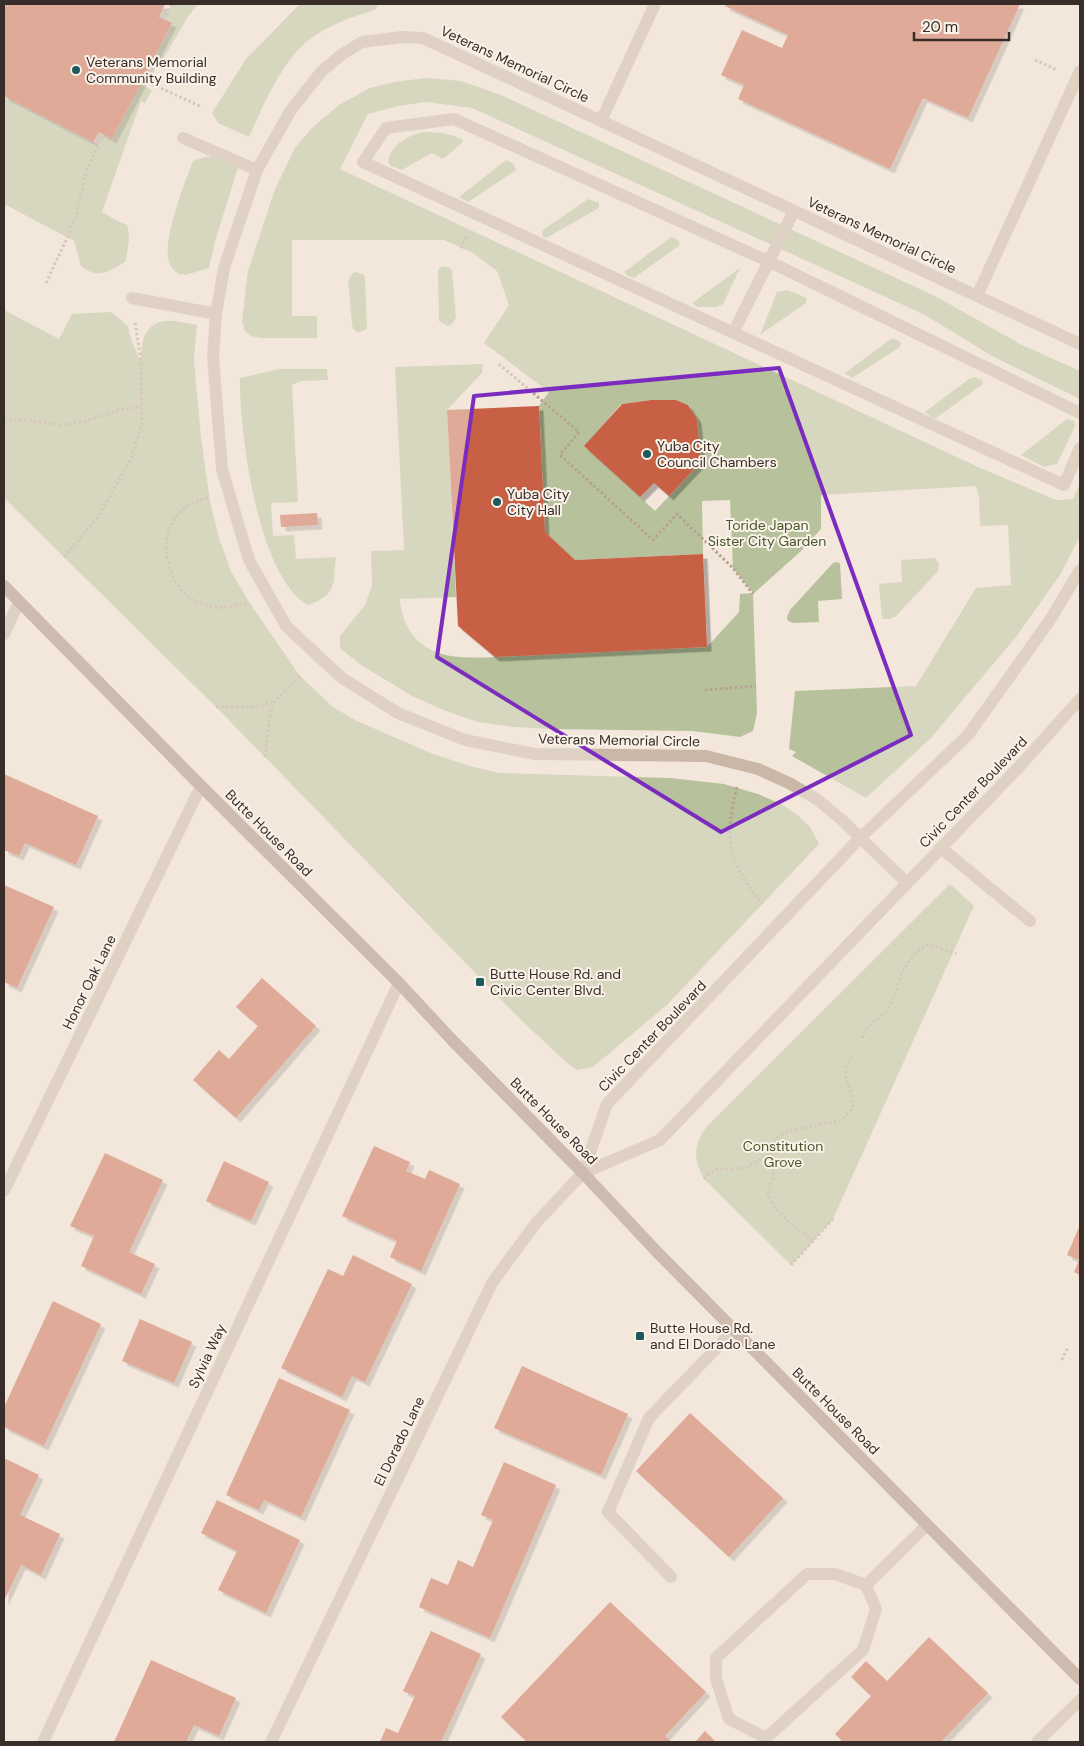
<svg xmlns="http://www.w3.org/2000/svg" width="1084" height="1746" viewBox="0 0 1084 1746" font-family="'DM Sans',sans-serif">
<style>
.green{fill:#b7c29c;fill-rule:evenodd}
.building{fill:#c86045;filter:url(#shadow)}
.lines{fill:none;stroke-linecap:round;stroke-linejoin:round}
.path{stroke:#b7a192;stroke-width:3;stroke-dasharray:2.5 2.5;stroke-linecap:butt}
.service{stroke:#cbb7a8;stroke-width:12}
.minor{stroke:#cbb7a8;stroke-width:12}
.secondary{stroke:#9f8579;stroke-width:12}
.marked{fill:none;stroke:#7b2cbf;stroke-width:4;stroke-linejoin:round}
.poi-dot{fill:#1d595a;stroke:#faf2e9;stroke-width:2}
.labels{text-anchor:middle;stroke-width:4;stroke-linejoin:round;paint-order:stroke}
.poi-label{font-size:14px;fill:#382d28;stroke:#faf2e9;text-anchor:start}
.street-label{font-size:14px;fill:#382d28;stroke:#faf2e9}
.park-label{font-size:14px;fill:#48572b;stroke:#faf2e9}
</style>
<defs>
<filter id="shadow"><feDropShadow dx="4.5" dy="4.5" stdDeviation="0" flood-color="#0004"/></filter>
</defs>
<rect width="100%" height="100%" fill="#f3e7dc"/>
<g class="green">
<polygon points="172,4 198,4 189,15 160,64 153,60 172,24 164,20"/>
<path d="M300,4H378L375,10C348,18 317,29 297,51C276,75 262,108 249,137L218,123L212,113L246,59Z"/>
<path d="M426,78L461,81L501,95L937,297L1020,344L1080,371V399L992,356L925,315L472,108L426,102L398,106L368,114L340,169L976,466L1056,500L1073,499L1080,484V536L1060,575L1016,637L930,739L866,798L792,756L796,752L789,749L795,691L916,686L976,588L1011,585L1008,525L980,526L979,496L976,486L821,495V529L801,551L753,594L757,713L753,731L740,737L693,731L550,729L514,727L478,722L443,710L412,696L361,665L340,648V636L365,605L372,586L371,551L404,550L395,367L483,364L482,373L447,410L456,597L400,599C401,622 414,644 436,652C462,662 504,656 531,654C590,652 649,649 707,647L739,612L740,594L753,593L733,568L730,500L702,501L703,554L575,560L545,532L539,406L549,392L484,343L509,305L497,271L473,253L444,240H292V316H317V338H262L251,336L245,331L242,321L248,271L275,189L295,148L312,128L339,105L370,88L394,82ZM651,400H676L688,405L697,419L701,462L655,511L585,446L621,404Z"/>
<path d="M140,84L152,90L145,103L141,101L102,212L116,220L127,225C131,236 128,250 125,262C109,271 98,280 81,266L74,241L4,204V96L99,145L104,135L112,139Z"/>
<path d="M424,132C438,132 450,133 463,140L462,143L443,159L432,153L402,170L391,166L388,162C391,144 408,135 424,132Z"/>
<path d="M205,157H214L238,168L216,238L209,268L186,275L179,274C175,271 170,267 169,262C162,241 185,181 193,161Z"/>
<polygon points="506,160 514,164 516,170 468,202 459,197"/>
<polygon points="588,199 599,203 599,208 546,238 542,236 543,230"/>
<polygon points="671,237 678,240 680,245 634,278 628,276 624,272"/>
<polygon points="442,266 450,268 452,271 456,317 453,323 448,326 439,321 438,270"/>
<polygon points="740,268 723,304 717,307 697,307 692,303"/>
<polygon points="354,272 363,274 365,277 367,329 358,333 353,329 352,324 348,280"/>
<polygon points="787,290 807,298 806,303 760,335 777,292"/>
<path d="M4,310L59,339L72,314L111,312L128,326L131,339L140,361C142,354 141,344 144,337C155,313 176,322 197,325L194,360L201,437L210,502L219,538L231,571L249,602L300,676L333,707L357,721L433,754L470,766L499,773L671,778L724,784L758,794L781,804L799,816L810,827L819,844L667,1005L593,1067L577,1070L566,1062L523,1022L220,711L4,498Z"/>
<polygon points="892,338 901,342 900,347 852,378 845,373"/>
<path d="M280,369H327L328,380L301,381L292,385L298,502L271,503L273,536L294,535L296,559L336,557C332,584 339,594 308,605C258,578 239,431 240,378Z"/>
<polygon points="975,377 982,380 983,384 936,418 931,417 925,412 969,379"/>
<polygon points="1067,419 1074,421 1075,426 1057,464 1044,467 1021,455"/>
<polygon points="935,558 939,565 938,571 896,616 890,619 882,619 879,584 902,582 901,560"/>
<polygon points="838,562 840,564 842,599 818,601 819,622 794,623 788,621 787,617 790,610 833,563"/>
<path d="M950,884L974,906L833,1219L791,1265L704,1179C693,1158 693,1145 707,1126Z"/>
</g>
<g class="building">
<polygon points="4,4 165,4 159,17 172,23 112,139 99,132 93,142 4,96"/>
<polygon points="726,4 1020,4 968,118 923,98 890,169 738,99 744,85 721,75 742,30 782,48 788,35 725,6"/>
<polygon points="651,400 676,400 688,405 697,419 701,462 669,496 654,483 640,497 584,446 622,404"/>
<polygon points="539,406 545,532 575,560 703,554 707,647 495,657 458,626 447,410"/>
<polygon points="317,513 318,525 281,527 280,515"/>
<polygon points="4,774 98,816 76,865 25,843 19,856 4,850"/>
<polygon points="4,885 54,907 17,988 4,982"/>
<polygon points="262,978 316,1026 236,1118 193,1080 219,1050 229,1059 258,1026 236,1007"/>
<polygon points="374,1146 410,1162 406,1171 425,1179 429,1170 460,1184 421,1271 390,1257 397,1241 342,1216"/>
<polygon points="105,1153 163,1180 129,1252 155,1264 141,1294 81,1266 94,1236 70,1226"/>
<polygon points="224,1161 269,1182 251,1221 206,1201"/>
<polygon points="1080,1225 1080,1275 1074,1272 1079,1260 1067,1255"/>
<polygon points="353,1255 412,1284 365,1382 352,1376 342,1397 281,1368 328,1269 343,1276"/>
<polygon points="53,1301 101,1324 44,1446 4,1427 4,1407"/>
<polygon points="140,1319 192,1342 174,1383 122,1361"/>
<polygon points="522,1366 628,1414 601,1475 494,1428"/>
<polygon points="279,1378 350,1410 301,1517 264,1500 259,1510 226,1495"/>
<polygon points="690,1413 783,1498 729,1557 636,1471"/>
<polygon points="4,1458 39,1475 20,1515 60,1534 41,1575 21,1565 4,1601"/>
<polygon points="504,1462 556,1485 490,1638 419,1607 431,1578 448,1585 458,1560 473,1567 493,1520 481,1515"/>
<polygon points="217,1500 300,1540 266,1613 218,1590 237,1551 201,1533"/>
<polygon points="610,1602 706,1692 665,1736 672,1742 527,1742 501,1717"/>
<polygon points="431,1631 481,1654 441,1742 380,1742 386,1728 398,1733 415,1696 403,1691"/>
<polygon points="929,1637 988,1693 941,1742 843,1742 835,1734 871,1696 851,1677 866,1661 887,1681"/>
<polygon points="151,1660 236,1698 219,1736 194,1725 186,1742 114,1742"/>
<polygon points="705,1731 716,1742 695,1742"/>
</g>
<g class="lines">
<g class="path">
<polyline points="164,20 172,4"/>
<polyline points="1035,60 1057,70"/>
<polyline points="143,80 200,106"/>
<polyline points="461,248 467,235"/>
<polyline points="46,283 68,236 77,213 87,168 104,135"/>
<polyline points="499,364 579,432 560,455 653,540 677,514 733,568 753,594"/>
<polyline points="4,420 26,420 62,425 82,422 119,410 142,406"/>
<path d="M208,498C175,506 159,531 169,565C176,589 188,603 214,607C225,609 237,605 248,602"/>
<polyline points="64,557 98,517 131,459 142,424 141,362 135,321"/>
<polyline points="705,690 756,686"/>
<polyline points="216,707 254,707 274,701"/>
<polyline points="265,757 270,712 275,701 300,676"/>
<path d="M737,787C723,839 729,863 762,904"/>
<path d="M862,1038C867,1022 879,1021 888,1009C901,984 901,957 929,945L956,954"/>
<path d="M771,1153C771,1160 774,1169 773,1177C772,1182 768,1186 768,1192C770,1210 799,1230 813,1241"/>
<polyline points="704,1179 709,1174 719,1169 746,1168 771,1152 779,1136 788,1131 838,1121 846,1117 852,1109 853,1099 845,1074 851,1056"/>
<polyline points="791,1265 833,1219"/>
<polyline points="1062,1360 1068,1347"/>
</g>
<g class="service">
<polyline points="601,121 655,4"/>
<polyline points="183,138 257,170"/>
<polyline points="977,296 1080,71"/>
<polyline points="132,298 216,314"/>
<polyline points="733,333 794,211"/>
<polyline points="1080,413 770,262 454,119 386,128 363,162 1064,485 1080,448"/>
<polyline points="941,848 1030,921"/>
<polygon points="807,1574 835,1574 866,1585 876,1609 863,1650 766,1738 729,1719 716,1679 716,1658"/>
<polyline points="671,1577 608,1512 649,1418 734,1330"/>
<polyline points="866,1585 927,1525"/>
<polyline points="1037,1742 1080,1700"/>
</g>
<g class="minor">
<polyline points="4,634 19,602"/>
<polyline points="907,883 842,820 818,800 789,783 758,769 706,756 535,754 465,740 398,713 342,678 286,626 249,560 222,469 213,357 216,314 224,268 257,170 291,110 322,71 341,55 362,42 402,37 423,38 1080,344"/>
<polyline points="583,1173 660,1140 1018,768 1080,699"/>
<polyline points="4,1191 201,786"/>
<polyline points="43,1742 399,983"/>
<polyline points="271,1742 492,1283 536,1223 583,1173 607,1104 860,838 968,735 1050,620 1080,570"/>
</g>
<polyline class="secondary" points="4,586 201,786 399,983 453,1041 583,1173 657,1252 1080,1679"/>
</g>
<path d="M0 0H1084V1746H0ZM779,368L911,735L721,832L437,657L474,396Z" fill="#f3e7dc" fill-opacity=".55" fill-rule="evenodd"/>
<path class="marked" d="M779,368L911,735L721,832L437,657L474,396Z"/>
<g class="poi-dot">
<circle cx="76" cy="70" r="5"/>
<circle cx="647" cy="454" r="5"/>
<circle cx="497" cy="502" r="5"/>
<rect x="475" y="977" width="10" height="10" rx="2.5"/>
<rect x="635" y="1331" width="10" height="10" rx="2.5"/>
</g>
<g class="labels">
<g class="poi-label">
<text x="86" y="67">Veterans Memorial<tspan x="86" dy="16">Community Building</tspan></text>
<text x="657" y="451">Yuba City<tspan x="657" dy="16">Council Chambers</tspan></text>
<text x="507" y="499">Yuba City<tspan x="507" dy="16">City Hall</tspan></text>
<text x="490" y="979">Butte House Rd. and<tspan x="490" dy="16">Civic Center Blvd.</tspan></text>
<text x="650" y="1333">Butte House Rd.<tspan x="650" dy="16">and El Dorado Lane</tspan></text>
</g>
<g class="street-label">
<text transform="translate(515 64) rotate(25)" y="5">Veterans Memorial Circle</text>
<text transform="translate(882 235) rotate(25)" y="5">Veterans Memorial Circle</text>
<text transform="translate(619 740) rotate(1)" y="5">Veterans Memorial Circle</text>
<text transform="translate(973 792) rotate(-46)" y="5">Civic Center Boulevard</text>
<text transform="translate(269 833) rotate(45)" y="5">Butte House Road</text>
<text transform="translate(89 982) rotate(-64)" y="5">Honor Oak Lane</text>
<text transform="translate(652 1036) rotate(-46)" y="5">Civic Center Boulevard</text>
<text transform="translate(554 1121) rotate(45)" y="5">Butte House Road</text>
<text transform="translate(207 1356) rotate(-65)" y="5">Sylvia Way</text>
<text transform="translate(836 1411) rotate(45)" y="5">Butte House Road</text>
<text transform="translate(399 1441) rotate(-64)" y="5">El Dorado Lane</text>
</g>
<g class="park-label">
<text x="767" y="530">Toride Japan<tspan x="767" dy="16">Sister City Garden</tspan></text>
<text x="783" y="1151">Constitution<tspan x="783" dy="16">Grove</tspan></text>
</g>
</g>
<rect width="1084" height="1746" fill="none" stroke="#382d28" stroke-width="10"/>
<path d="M914 32v8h95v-8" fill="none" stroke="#382d28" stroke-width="2.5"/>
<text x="922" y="32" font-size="15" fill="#382d28" stroke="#faf2e9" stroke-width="4" paint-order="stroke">20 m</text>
</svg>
